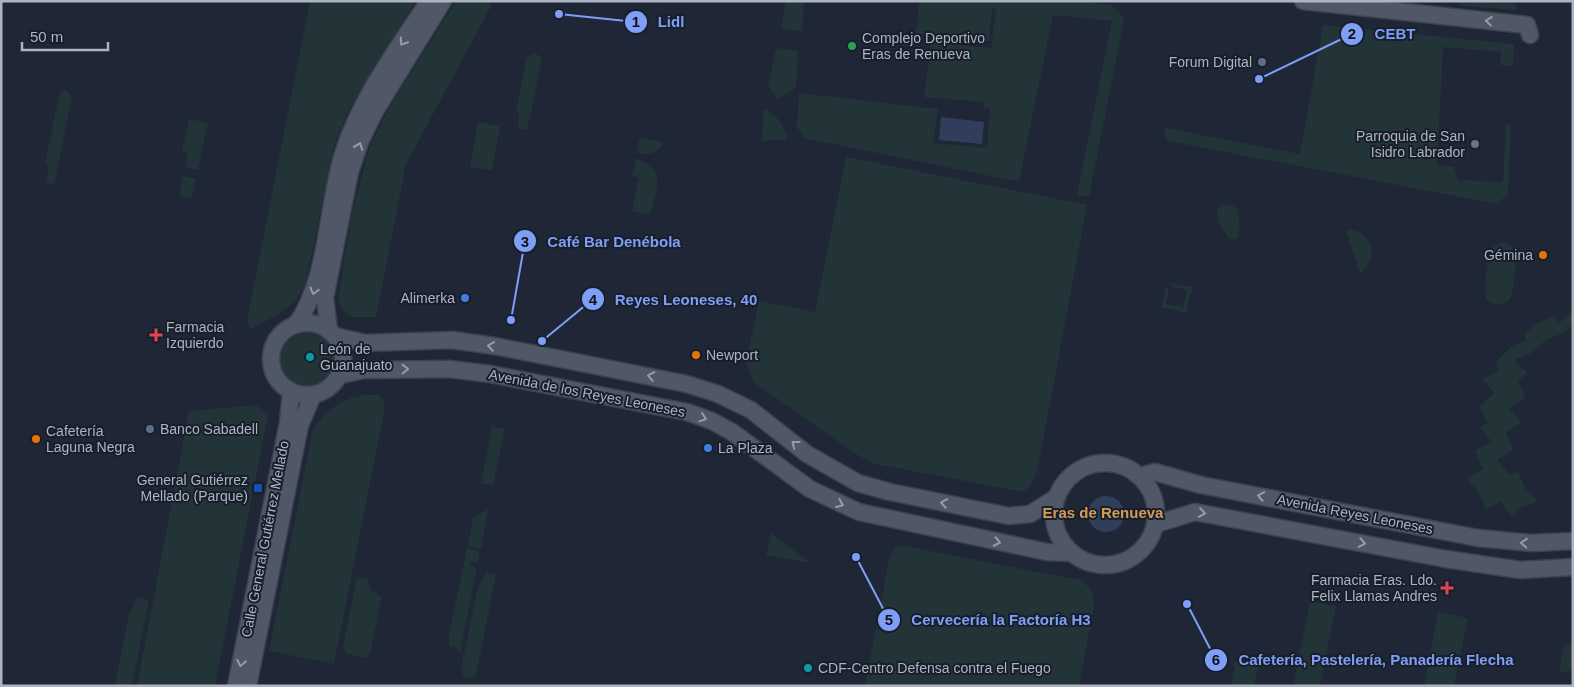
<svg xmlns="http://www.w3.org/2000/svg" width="1574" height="687" viewBox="0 0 1574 687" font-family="Helvetica,sans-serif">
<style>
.green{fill:#223438}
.water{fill:#313e5b}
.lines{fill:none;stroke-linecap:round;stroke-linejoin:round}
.major-casing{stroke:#3c4250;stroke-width:19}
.major{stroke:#505766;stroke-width:16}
.oneway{stroke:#959cac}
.leisure-dot{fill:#2e9e5b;stroke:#181e2a;stroke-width:2}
.service-dot{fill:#5c6f8a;stroke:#181e2a;stroke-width:2}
.worship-dot{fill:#6b7280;stroke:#181e2a;stroke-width:2}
.food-dot{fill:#e8710a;stroke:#181e2a;stroke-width:2}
.shop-dot{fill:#3f7fe0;stroke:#181e2a;stroke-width:2}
.health-dot{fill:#e0444e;stroke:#181e2a;stroke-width:2}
.culture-dot{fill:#0f9aa8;stroke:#181e2a;stroke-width:2}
.transit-dot{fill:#1a4fb4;stroke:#181e2a;stroke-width:2}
.labels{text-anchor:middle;stroke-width:4;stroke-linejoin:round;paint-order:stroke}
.poi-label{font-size:14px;fill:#acb3c3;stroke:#181e2a;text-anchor:start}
.street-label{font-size:14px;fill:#acb3c3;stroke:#181e2a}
.neighbourhood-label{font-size:15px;font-weight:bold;fill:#d29b59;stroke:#181e2a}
.leader{fill:none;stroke:#7e9ff7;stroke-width:2}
.callout-dot{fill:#7e9ff7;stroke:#181e2a;stroke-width:2}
.mark-label{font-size:15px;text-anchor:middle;font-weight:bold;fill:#111}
.callout-label{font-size:15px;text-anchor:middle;font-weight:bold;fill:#7e9ff7;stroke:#181e2a;stroke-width:4;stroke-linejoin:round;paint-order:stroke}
</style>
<rect width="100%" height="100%" fill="#1f2635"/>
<g class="green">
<path d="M310,1H416L348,112L334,147L306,280C298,308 274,317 250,329L247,320Z"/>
<polygon points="456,1 491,1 490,8 406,164 376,317 351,317 343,310 338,299 351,218 369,148 390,106"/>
<polygon points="786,1 804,1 802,31 781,29"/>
<polygon points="919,1 1078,1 1111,5 1121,14 1124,21 1089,197 1077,195 1112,21 1053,15 1019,182 804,138 797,127 799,93 938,109 933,143 987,148 990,109 983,107 984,102 924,97 931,42 991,48 996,9 992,9 989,41 916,34"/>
<polygon points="1460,1 1515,1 1517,10 1461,6"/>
<polygon points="1323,25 1514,44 1513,66 1500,65 1501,52 1443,47 1437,165 1454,167 1458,180 1503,182 1506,124 1511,125 1508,194 1497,204 1168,141 1165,136 1165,128 1300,154"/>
<polygon points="776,48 798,51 796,88 778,99 768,85"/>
<polygon points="534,53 540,56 542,61 527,130 518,129 519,112 516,111 527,57"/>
<polygon points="65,89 72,97 54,185 46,182 49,165 45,164 59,95"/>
<path d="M764,109C778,116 784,124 787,139L761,141Z"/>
<polygon points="189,119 208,123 198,170 185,168 188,153 182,151"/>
<polygon points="478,122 500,126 492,170 470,167"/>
<path d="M640,137L664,142C657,154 649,155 636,153Z"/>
<polygon points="846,157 1087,205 1038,468 1031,486 1023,492 875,464 859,456 753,382 746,363 759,301 815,312"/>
<path d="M636,159C668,169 656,189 650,215L632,211L639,178L632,176Z"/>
<polygon points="183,176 196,179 192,198 179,196"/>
<path d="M1223,204L1236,207C1239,216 1242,230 1237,239H1229L1218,221L1217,209Z"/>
<path d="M1351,230C1375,234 1378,260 1360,273L1346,231Z"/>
<path d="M1504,242L1511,246C1518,254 1515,293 1508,302L1497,305L1487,300C1482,291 1488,257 1493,248C1496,244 1499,243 1504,242Z"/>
<polygon points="1171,283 1192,287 1186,313 1161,307 1166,286 1169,291 1166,304 1183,307 1187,290 1174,287"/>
<polygon points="1573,311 1573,324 1563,333 1546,340 1533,352 1515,360 1527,373 1518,381 1526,398 1509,408 1521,422 1506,432 1513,450 1497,460 1510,475 1518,472 1525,488 1538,501 1521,508 1512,516 1500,502 1486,510 1479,493 1467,479 1483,469 1475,451 1491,441 1479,427 1487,424 1480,406 1494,393 1482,379 1499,372 1495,362 1512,346 1526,340 1524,334 1536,324 1555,315 1558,324"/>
<circle cx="307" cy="360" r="27"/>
<path d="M364,395H378L383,400L385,408L334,664L269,651L313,429C326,410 341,399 364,395Z"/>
<polygon points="257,405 268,415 215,686 137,686 189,411"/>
<polygon points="492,426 505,429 493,485 481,483"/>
<polygon points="486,510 488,510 481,549 468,546 473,518"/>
<polygon points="771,533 811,563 766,555"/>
<path d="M904,546L1080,580C1091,587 1094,593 1094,606L1079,686H865L890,554L897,547Z"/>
<polygon points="467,548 480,551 478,563 472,562 470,566 477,568 460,652 456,648 449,646 449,635"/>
<polygon points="486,572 496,574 476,675 471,679 464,677 461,669 477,591"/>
<polygon points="357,577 368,580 371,590 382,597 370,653 365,658 347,654 343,647"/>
<polygon points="136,597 149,600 132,686 115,686 129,614 134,606"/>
<polygon points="1310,601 1336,606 1320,686 1293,686"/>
<polygon points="1438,612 1468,618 1454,686 1424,686"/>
<polygon points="1564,644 1573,646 1573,666 1568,673 1559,671"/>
<polygon points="1234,661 1258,666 1254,686 1230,686 1233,681 1232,674 1235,670"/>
</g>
<g class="water">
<polygon points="941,117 984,122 982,144 939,140"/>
<circle cx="1106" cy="514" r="18"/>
</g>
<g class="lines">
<g class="major-casing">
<g id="major">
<polyline points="1303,1 1527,25 1530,35"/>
<circle cx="307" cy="359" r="36"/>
<path d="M296,325C329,277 326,209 343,154C360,99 398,48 429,1"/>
<polyline points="329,331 325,298 350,172 360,142 375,111 443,1"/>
<polyline points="335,336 365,343 452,340 495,346 687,384 718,394 751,410 807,454 858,483 890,492 1009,516 1030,514 1057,497"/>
<polyline points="340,375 364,370 449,369 490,374 687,412 712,421 732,432 810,489 859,512 1047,552 1072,553"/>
<circle cx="1105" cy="514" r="51"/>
<polyline points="1141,476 1155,472 1201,485 1478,538 1532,543 1573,541"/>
<polyline points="1156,524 1195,512 1446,559 1520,570 1573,567"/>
<polyline points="236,686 288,423 291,392"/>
<polyline points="248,686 300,425 313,395"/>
</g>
</g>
<use href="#major" class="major"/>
</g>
<defs><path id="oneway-chevron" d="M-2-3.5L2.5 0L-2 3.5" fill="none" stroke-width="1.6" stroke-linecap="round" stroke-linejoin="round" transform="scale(1.25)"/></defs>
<g class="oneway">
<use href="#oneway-chevron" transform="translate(1489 21) rotate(-174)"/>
<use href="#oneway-chevron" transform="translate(403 42) rotate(123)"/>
<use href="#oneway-chevron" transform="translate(359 146) rotate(-70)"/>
<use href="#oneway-chevron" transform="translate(314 291) rotate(105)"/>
<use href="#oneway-chevron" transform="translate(491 346) rotate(-171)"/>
<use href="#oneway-chevron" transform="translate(405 369) rotate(-1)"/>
<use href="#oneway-chevron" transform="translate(651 376) rotate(-169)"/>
<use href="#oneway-chevron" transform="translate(703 418) rotate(19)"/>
<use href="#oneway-chevron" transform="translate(795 444) rotate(-142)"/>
<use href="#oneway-chevron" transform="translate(1261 496) rotate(-169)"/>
<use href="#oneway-chevron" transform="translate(944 503) rotate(-169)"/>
<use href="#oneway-chevron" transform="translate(840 504) rotate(23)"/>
<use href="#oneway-chevron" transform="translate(1202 513) rotate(9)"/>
<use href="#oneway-chevron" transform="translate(997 542) rotate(12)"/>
<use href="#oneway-chevron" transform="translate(1362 543) rotate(11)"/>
<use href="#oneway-chevron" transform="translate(1524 543) rotate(-176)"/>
<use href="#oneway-chevron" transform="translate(241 663) rotate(101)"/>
</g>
<circle class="leisure-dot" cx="852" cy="46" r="5"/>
<g class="service-dot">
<circle cx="1262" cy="62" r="5"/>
<circle cx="150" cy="429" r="5"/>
</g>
<circle class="worship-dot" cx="1475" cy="144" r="5"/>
<g class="food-dot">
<circle cx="1543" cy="255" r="5"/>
<circle cx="696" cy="355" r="5"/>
<circle cx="36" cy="439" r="5"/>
</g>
<g class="shop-dot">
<circle cx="465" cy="298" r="5"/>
<circle cx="708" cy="448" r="5"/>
</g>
<g class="health-dot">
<path d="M153.5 327.5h5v5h5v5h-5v5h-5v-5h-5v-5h5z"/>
<path d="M1444.5 580.5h5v5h5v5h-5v5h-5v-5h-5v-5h5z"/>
</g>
<g class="culture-dot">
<circle cx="310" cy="357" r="5"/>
<circle cx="808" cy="668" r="5"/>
</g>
<rect class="transit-dot" x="253" y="483" width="10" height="10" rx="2.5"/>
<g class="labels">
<g class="poi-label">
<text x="862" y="43">Complejo Deportivo<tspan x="862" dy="16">Eras de Renueva</tspan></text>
<text x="1252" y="67" text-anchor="end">Forum Digital</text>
<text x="1465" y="141" text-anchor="end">Parroquia de San<tspan x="1465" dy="16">Isidro Labrador</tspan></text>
<text x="1533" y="260" text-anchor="end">Gémina</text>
<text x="455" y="303" text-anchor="end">Alimerka</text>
<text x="166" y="332">Farmacia<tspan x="166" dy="16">Izquierdo</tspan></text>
<text x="320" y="354">León de<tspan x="320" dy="16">Guanajuato</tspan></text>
<text x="706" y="360">Newport</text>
<text x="160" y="434">Banco Sabadell</text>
<text x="46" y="436">Cafetería<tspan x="46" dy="16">Laguna Negra</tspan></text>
<text x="718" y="453">La Plaza</text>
<text x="248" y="485" text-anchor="end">General Gutiérrez<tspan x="248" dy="16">Mellado (Parque)</tspan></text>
<text x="1437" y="585" text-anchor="end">Farmacia Eras. Ldo.<tspan x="1437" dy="16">Felix Llamas Andres</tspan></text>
<text x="818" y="673">CDF-Centro Defensa contra el Fuego</text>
</g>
<g class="street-label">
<text transform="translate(587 393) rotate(11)" y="5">Avenida de los Reyes Leoneses</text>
<text transform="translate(1355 514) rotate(11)" y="5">Avenida Reyes Leoneses</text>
<text transform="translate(265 539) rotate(-79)" y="5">Calle General Gutiérrez Mellado</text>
</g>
<g class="neighbourhood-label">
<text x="1103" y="518">Eras de Renueva</text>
</g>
</g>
<path class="leader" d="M559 14L636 22M1259 79L1352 34M511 320L525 241M542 341L593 299M856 557L889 620M1187 604L1216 660"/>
<g class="callout-dot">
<circle cx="559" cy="14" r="5"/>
<circle cx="1259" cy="79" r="5"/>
<circle cx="511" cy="320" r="5"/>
<circle cx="542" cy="341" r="5"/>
<circle cx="856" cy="557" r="5"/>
<circle cx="1187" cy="604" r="5"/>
<circle cx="636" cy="22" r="12"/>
<circle cx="1352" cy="34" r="12"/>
<circle cx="525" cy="241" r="12"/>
<circle cx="593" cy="299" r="12"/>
<circle cx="889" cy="620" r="12"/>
<circle cx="1216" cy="660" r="12"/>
</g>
<g class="mark-label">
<text x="636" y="27">1</text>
<text x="1352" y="39">2</text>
<text x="525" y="247">3</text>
<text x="593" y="305">4</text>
<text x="889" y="625">5</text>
<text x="1216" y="665">6</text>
</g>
<g class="callout-label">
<text x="671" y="27">Lidl</text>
<text x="1395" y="39">CEBT</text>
<text x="614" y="247">Café Bar Denébola</text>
<text x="686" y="305">Reyes Leoneses, 40</text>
<text x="1001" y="625">Cervecería la Factoría H3</text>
<text x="1376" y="665">Cafetería, Pastelería, Panadería Flecha</text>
</g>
<rect width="1574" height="687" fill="none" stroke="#acb3c3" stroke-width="5"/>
<path d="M22 42v8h86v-8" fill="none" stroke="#acb3c3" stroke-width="2.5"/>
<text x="30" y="42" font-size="15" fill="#acb3c3" stroke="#181e2a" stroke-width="4" paint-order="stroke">50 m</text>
</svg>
